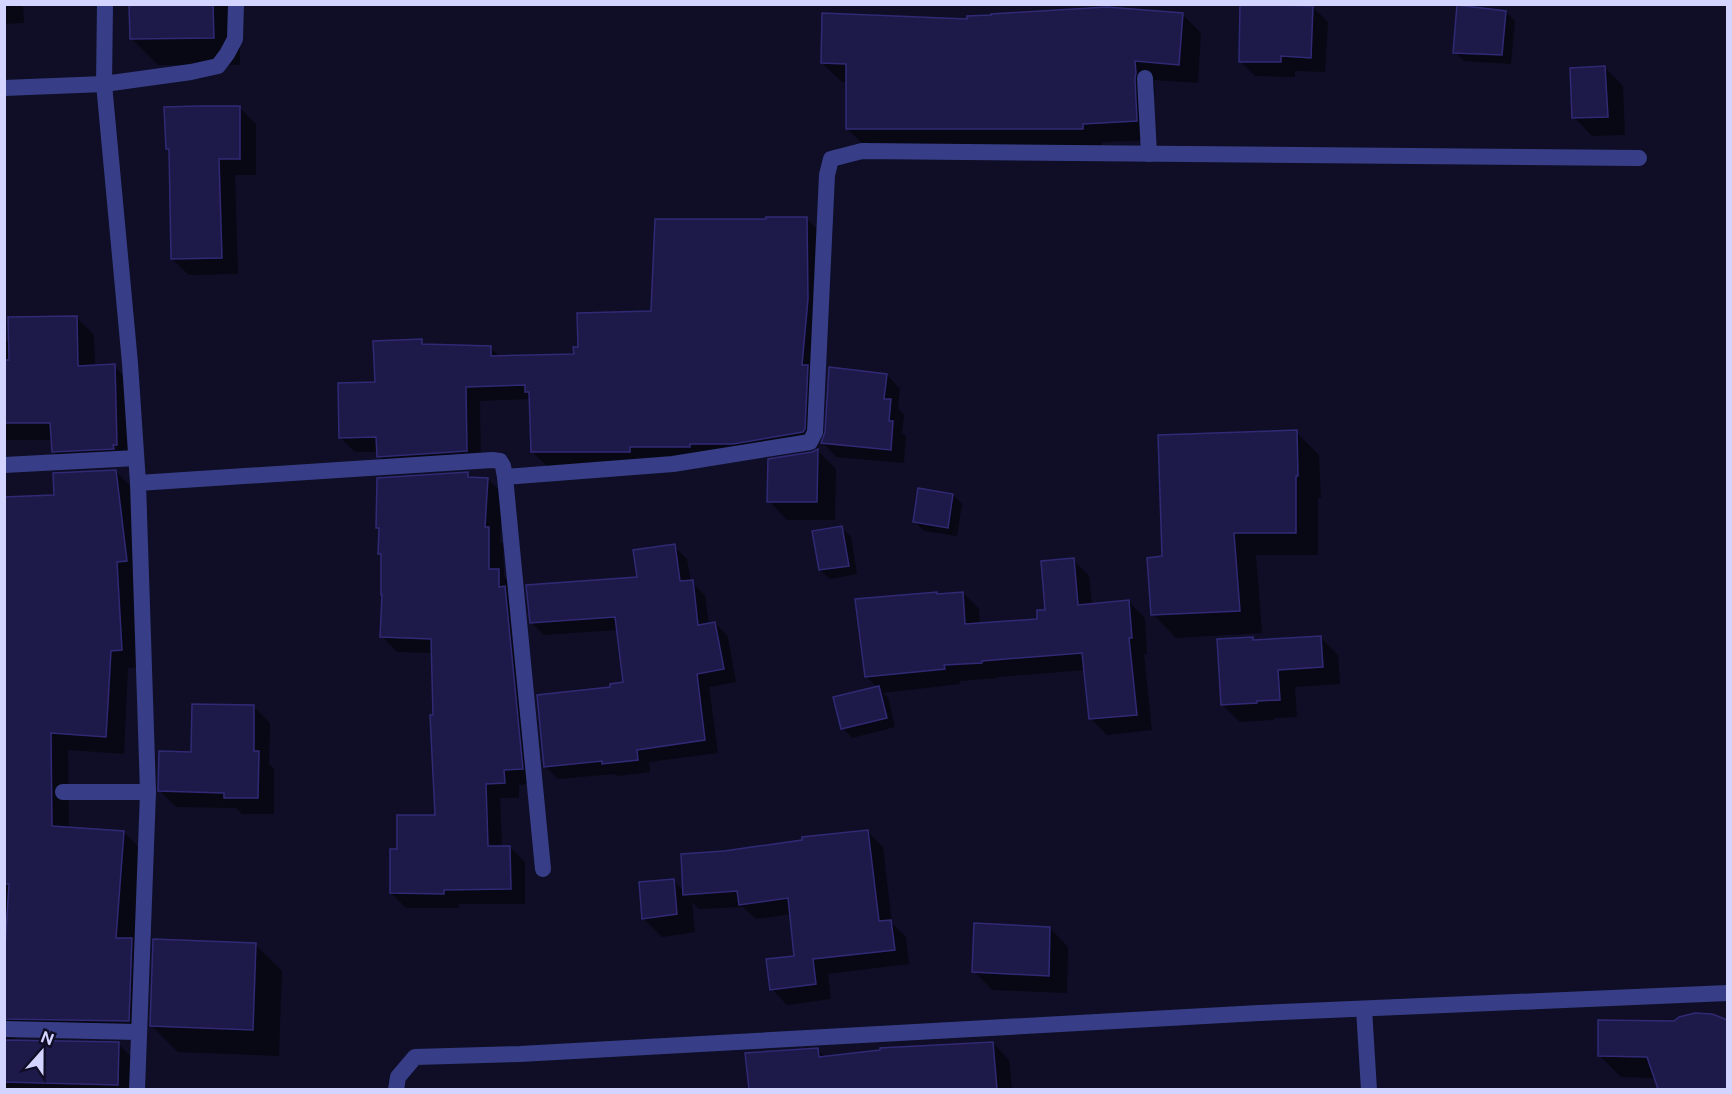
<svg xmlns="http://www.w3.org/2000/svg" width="1732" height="1094" viewBox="0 0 1732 1094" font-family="'Public Sans',sans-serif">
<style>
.shadow{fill:#0007}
.building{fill:#1d1948;stroke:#302a75;stroke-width:1.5}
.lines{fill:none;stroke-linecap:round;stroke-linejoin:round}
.service{stroke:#373e87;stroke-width:16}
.minor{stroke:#373e87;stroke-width:16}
</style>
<rect width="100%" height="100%" fill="#0f0e26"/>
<g class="shadow">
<polygon points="4,4 23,4 24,23 4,24"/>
<polygon points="131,4 240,4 240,65 158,65 131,38"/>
<polygon points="1313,7 1328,22 1325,72 1295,71 1295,77 1255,76 1240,61"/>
<polygon points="1506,12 1515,21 1511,64 1464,61 1455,52"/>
<polygon points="1182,14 1201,33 1198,83 1154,80 1155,93 1153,99 1155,140 1102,142 1102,148 867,148 847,129 847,82 842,82 822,63 968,20"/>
<polygon points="1605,68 1623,86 1625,135 1592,136 1574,117"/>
<polygon points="240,108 256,124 256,175 235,175 238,274 189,275 172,259 170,152 167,149"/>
<polygon points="806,218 821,233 822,381 818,447 749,458 547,466 532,452 530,399 480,401 481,465 393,471 378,456 378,452 355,452 341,438 377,384 421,341 426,345 490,347 500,357 575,355 580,348 653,312 767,220"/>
<polygon points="76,317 94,335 95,366 114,366 132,384 134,462 71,469 53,451 52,440 4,440 4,341 10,341"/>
<polygon points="887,375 900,389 898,408 904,415 902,433 906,436 904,463 836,457 823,443"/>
<polygon points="1296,432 1319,455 1321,498 1318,498 1318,555 1256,555 1262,633 1176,638 1153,614 1163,558"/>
<polygon points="818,451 836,469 835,520 787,520 769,501 812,454"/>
<polygon points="116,471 133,489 139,667 128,668 124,754 68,750 69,829 124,832 141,850 146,1038 17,1037 12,1041 118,1044 136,1061 135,1090 4,1090 4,498 55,496"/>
<polygon points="467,474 472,478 488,479 503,494 500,541 503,544 504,576 513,586 537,783 519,785 519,798 500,798 502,847 510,847 525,862 525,904 459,904 459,908 406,908 391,893 399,851 437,817 433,653 397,652 382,636 382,556 380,554 381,531 377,528"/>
<polygon points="953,495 962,504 957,536 924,531 915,522"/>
<polygon points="842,528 851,537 857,574 830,579 820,570"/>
<polygon points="674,546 687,559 691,582 705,595 709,624 715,623 728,637 736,682 709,687 718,753 649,762 650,772 617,776 615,774 558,779 545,766 612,688 625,683 618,630 544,635 531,622 638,578"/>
<polygon points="1073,560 1089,576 1092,605 1129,602 1145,618 1147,654 1144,654 1152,730 1107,735 1091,719 1086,670 997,677 997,678 960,681 960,684 883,693 888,697 895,727 852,738 843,728 878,688 867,677 939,596 963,593 979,609 980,625 1039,620 1047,611"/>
<polygon points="1253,638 1256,642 1321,638 1338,655 1340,684 1295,687 1297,717 1274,718 1274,720 1240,722 1222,705"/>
<polygon points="254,707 270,723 269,764 274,769 274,814 242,814 236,808 176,807 160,791"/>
<polygon points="868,832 883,847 892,923 906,937 909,964 828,974 831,999 787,1005 772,989 796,957 791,914 756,919 743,907 699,909 692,902 695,932 662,937 643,918 674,881 684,891 724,853"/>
<polygon points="1050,928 1068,947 1067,993 992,990 974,971"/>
<polygon points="255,944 282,971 279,1056 178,1052 151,1025"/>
<polygon points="1728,1022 1728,1090 1661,1090 1655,1078 1621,1077 1600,1056"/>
<polygon points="993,1043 1009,1060 1012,1090 750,1090 746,1055 818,1050 825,1057"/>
</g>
<g class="building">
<polygon points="129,4 213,4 214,38 130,39"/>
<polygon points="1240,4 1313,6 1311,58 1281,56 1281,62 1239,62"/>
<polygon points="1457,5 1506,11 1502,55 1453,53"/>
<polygon points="1107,7 1183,13 1179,65 1135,61 1136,73 1135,79 1137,121 1083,124 1083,129 846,129 846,64 821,63 822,13 967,19 967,16 991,15 991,14"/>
<polygon points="1605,66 1608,117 1572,118 1570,68"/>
<polygon points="200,106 240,106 240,159 219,159 222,258 171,259 169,149 166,149 164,107"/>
<polygon points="766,217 807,217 808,299 802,365 808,365 805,429 803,432 733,444 690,444 690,447 630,447 630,452 531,452 529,392 525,392 525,385 466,387 467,451 377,457 376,437 339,438 338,383 375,382 373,341 422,339 422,344 491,346 491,356 574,354 573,347 578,347 577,313 651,311 655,219 766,219"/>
<polygon points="77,316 78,366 115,364 117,445 113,445 114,449 52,452 50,423 4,423 4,360 9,360 8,317"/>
<polygon points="829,367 887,374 884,399 891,399 889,421 893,421 891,450 821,443 825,432"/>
<polygon points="1297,430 1298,476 1296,476 1296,533 1234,533 1240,611 1151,615 1147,558 1162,556 1158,435"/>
<polygon points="818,449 817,502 767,502 768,459 812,452"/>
<polygon points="116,470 127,561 117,562 122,650 111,651 106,737 51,733 52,826 124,831 116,938 132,938 129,1021 4,1019 4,964 9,884 4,884 4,497 54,495 53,473"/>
<polygon points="468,472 468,477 488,478 485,527 489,527 489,569 499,569 499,587 505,586 523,769 504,770 505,783 486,784 488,846 510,846 511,889 444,890 444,894 390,893 390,849 397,849 397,815 435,815 430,715 433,715 431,639 380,637 382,595 381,595 381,554 378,554 379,528 376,528 377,478"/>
<polygon points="918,488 953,494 948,528 913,522"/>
<polygon points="842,526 849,566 819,570 812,531"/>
<polygon points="675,544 680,581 693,580 698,625 715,622 724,669 697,674 705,740 637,750 638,760 602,764 602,761 544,767 537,695 610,687 610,684 623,682 615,617 530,623 526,585 637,577 633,550"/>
<polygon points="1074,558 1078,605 1129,600 1132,638 1129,638 1137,715 1089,719 1082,653 982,661 982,663 944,665 945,669 865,677 855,599 937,592 937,594 963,592 965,624 1037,619 1037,610 1045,610 1041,561"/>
<polygon points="1321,636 1323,667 1278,670 1280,700 1257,701 1257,703 1221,705 1217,639 1253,637 1253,640"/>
<polygon points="879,686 887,718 841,729 833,697"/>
<polygon points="192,704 254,705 254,751 259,751 258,798 224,798 224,793 158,791 159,751 191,752"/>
<polygon points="868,830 879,921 891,920 895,950 813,959 816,984 770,990 766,959 794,956 788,898 739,905 737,891 683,895 681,854 724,851 802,840 802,837"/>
<polygon points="674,879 677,914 642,919 639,882"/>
<polygon points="974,923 1050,927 1049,976 972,972"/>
<polygon points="153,939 256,943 253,1030 150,1026"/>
<polygon points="1695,1013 1712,1014 1728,1020 1728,1089 1658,1089 1647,1057 1598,1056 1598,1020 1674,1021 1679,1017"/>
<polygon points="4,1040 119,1042 118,1085 4,1082"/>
<polygon points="993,1042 997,1089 749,1089 745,1053 818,1048 819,1057 880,1050 880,1048"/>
</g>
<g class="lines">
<g class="service">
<polyline points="1145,78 1149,154"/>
<polyline points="63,792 148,792"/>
<polyline points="1364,1009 1369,1090"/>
</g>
<g class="minor">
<polyline points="105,4 104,84 130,363 138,483 148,792 137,1090"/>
<polyline points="4,88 104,84 191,72 218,66 227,54 235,39 236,4"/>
<polyline points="4,465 136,458"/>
<polyline points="505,477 673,464 810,442 815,432 827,175 831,159 862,151 1639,158"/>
<polyline points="138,483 492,460 500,461 503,466 505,477 543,869"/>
<polyline points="4,1029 138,1032"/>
<polyline points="396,1090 398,1077 415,1057 520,1054 1259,1013 1728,993"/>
</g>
</g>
<rect width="1732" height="1094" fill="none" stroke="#d3d4ff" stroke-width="12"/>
<g transform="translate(42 1052) rotate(21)" stroke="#0f0e26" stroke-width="4.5" paint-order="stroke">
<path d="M0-4.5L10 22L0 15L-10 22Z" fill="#d3d4ff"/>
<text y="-9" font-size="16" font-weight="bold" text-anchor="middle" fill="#d3d4ff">N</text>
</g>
</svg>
